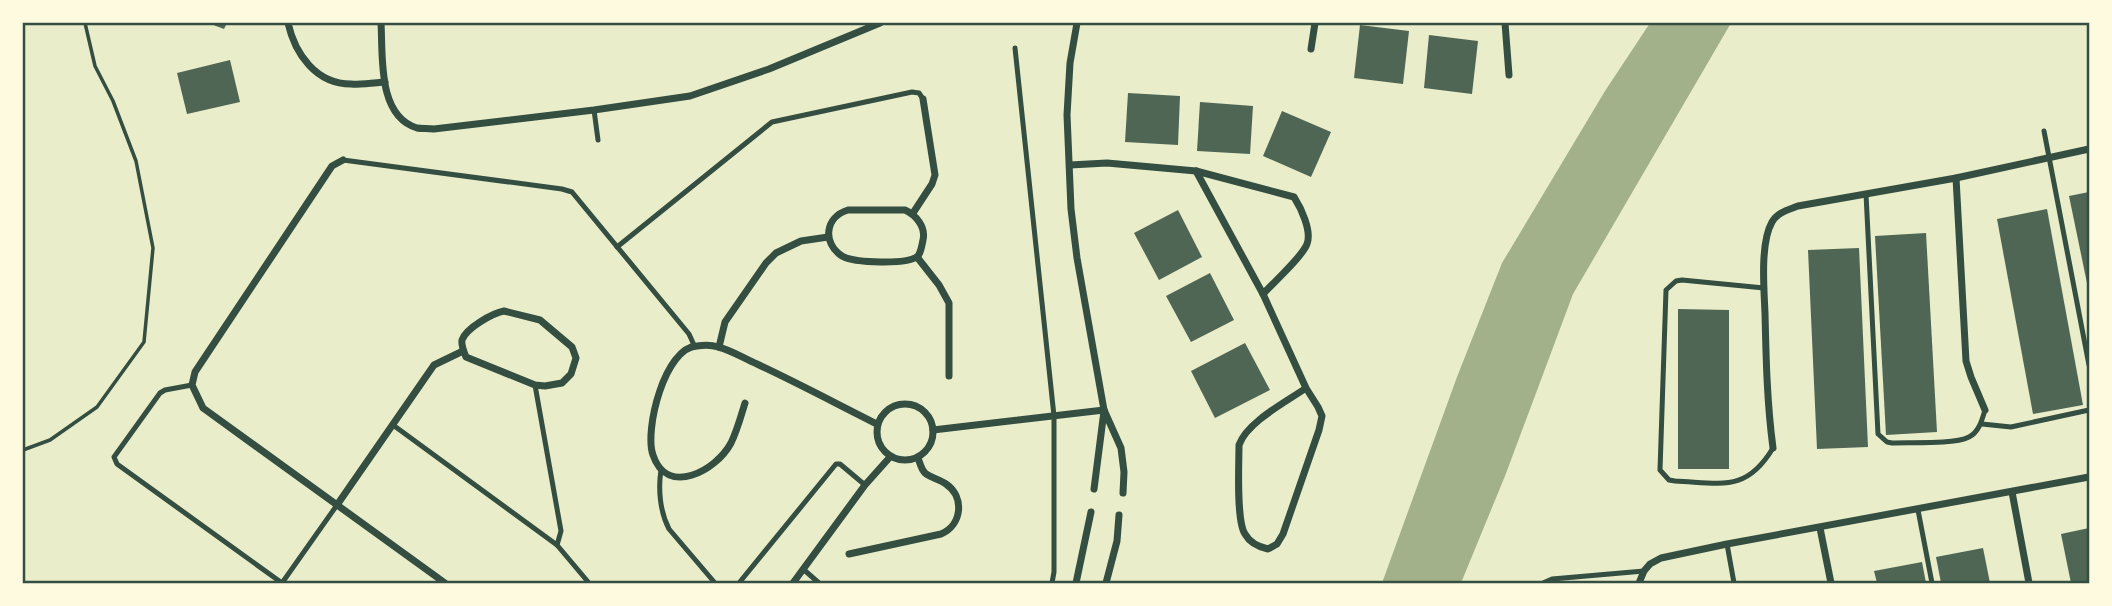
<svg xmlns="http://www.w3.org/2000/svg" width="2112" height="606" viewBox="0 0 2112 606" font-family="'Golos Text',sans-serif">
<style>
.water{fill:#a3b18a}
.building{fill:#4f6655}
.lines{fill:none;stroke-linecap:round;stroke-linejoin:round}
.path{stroke:#344e41;stroke-width:3.5}
.service{stroke:#344e41;stroke-width:5}
.minor{stroke:#344e41;stroke-width:7}
.neatline{fill:none;stroke:#344e41;stroke-width:2.5}
</style>
<rect width="100%" height="100%" fill="#e9edc9"/>
<polygon class="water" points="1650,23 1731,23 1573,294 1505,476 1461,583 1382,583 1457,377 1502,263 1605,91"/>
<g class="building">
<polygon points="208,23 227,23 224,29"/>
<polygon points="1360,25 1409,31 1403,84 1354,78"/>
<polygon points="1429,35 1478,41 1472,94 1424,88"/>
<polygon points="230,60 240,102 187,114 177,73"/>
<polygon points="1128,93 1180,96 1178,145 1125,142"/>
<polygon points="1200,102 1253,106 1250,154 1197,151"/>
<polygon points="1282,111 1331,132 1311,177 1263,156"/>
<polygon points="2089,192 2089,288 2088,288 2069,196"/>
<polygon points="2047,209 2083,405 2033,414 1997,219"/>
<polygon points="1178,210 1202,257 1159,280 1134,233"/>
<polygon points="1926,233 1937,432 1886,435 1875,236"/>
<polygon points="1859,248 1868,447 1817,449 1808,250"/>
<polygon points="1210,273 1234,320 1191,342 1166,296"/>
<polygon points="1678,309 1729,310 1729,469 1678,469"/>
<polygon points="1245,343 1270,390 1215,418 1191,371"/>
<polygon points="2089,528 2089,583 2071,583 2061,534"/>
<polygon points="1983,548 1990,583 1941,583 1936,557"/>
<polygon points="1922,562 1926,583 1877,583 1874,571"/>
</g>
<g class="lines">
<polyline class="path" points="23,450 50,440 97,407 144,342 153,248 136,161 113,101 95,66 85,23"/>
<g class="service">
<polyline points="1015,48 1054,416 1054,572 1052,583"/>
<polyline points="594,110 598,140"/>
<polyline points="2044,131 2089,365"/>
<polyline points="343,160 562,189 572,192 689,334 694,345"/>
<path d="M1866,194L1878,434L1887,442L1892,443C1910,442 1953,445 1969,437C1979,432 1982,420 1985,410"/>
<polyline points="617,247 772,122 912,92 919,93 923,99"/>
<path d="M1764,288L1682,280L1676,281L1666,290L1660,470L1669,480L1675,481C1721,483 1746,493 1773,448"/>
<polyline points="192,385 165,390 160,393 114,457 117,464 282,583"/>
<polyline points="535,385 561,531 557,545"/>
<polyline points="1982,424 2011,427 2089,410"/>
<polyline points="393,425 557,545 589,583"/>
<path d="M661,470C658,489 660,512 669,529L715,583"/>
<polyline points="1918,510 1932,583"/>
<polyline points="1727,544 1734,583"/>
<polyline points="803,569 819,583"/>
<polyline points="282,583 337,505"/>
<polyline points="739,583 836,464 840,464 865,485"/>
<polyline points="1543,583 1552,579 1644,571"/>
</g>
<g class="minor">
<path d="M288,23C295,54 316,84 351,84C362,85 374,83 385,82"/>
<path d="M381,23C383,55 377,116 417,128C422,129 429,128 434,129L594,110L690,96L769,69L880,23"/>
<polyline points="1077,23 1070,63 1067,115 1071,209 1077,258 1104,410 1121,448 1124,472 1123,493"/>
<polyline points="1505,23 1509,75"/>
<polyline points="1311,49 1315,23"/>
<polyline points="343,160 332,166 195,372 192,385 203,408 445,583"/>
<path d="M1070,165L1107,163L1196,171L1294,197C1301,208 1312,231 1307,244C1302,257 1274,282 1263,294"/>
<path d="M1196,171L1263,294L1306,388L1318,407L1322,416L1319,430L1283,534L1277,544L1268,549C1259,547 1250,543 1245,534C1236,521 1239,463 1239,445C1247,422 1286,402 1306,388"/>
<polyline points="1956,178 1966,361 1971,377 1985,410"/>
<path d="M848,210H905C916,215 926,227 923,240C922,245 921,252 918,256C908,265 854,263 842,256C822,243 825,217 848,210Z"/>
<polyline points="913,213 932,184 935,175 923,99"/>
<polyline points="917,257 939,285 949,303 949,376"/>
<path d="M504,311L540,320L572,347L576,358L571,374L562,383L545,386L535,385L466,357C464,352 461,345 462,340C466,328 493,313 504,311Z"/>
<polyline points="719,347 725,322 766,263 776,253 801,241 828,237"/>
<path d="M745,403C741,416 737,431 731,443C716,471 667,497 653,455C644,430 665,347 697,346C704,345 712,345 718,347C731,350 745,359 757,364C798,383 837,404 877,424"/>
<circle cx="905" cy="432" r="28"/>
<polyline points="933,430 1104,410"/>
<path d="M1773,448C1767,403 1766,358 1765,313C1764,289 1760,243 1772,222C1778,212 1788,210 1798,206L1956,178L2089,149"/>
<polyline points="1094,489 1104,411"/>
<polyline points="2012,492 2029,583"/>
<polyline points="337,505 434,365 463,351"/>
<polyline points="1820,528 1831,583"/>
<path d="M849,554L941,534C962,525 965,497 946,484C939,479 931,478 925,473C921,469 920,463 918,458"/>
<polyline points="793,583 865,485 890,457"/>
<polyline points="1076,583 1091,512"/>
<polyline points="1106,583 1117,541 1119,515"/>
<polyline points="1639,583 1644,571 1650,564 1661,558 1727,544 2089,477"/>
</g>
</g>
<rect width="2112" height="606" fill="none" stroke="#fefae0" stroke-width="49"/>
<rect x="24" y="24" width="2064" height="558" class="neatline"/>
</svg>
